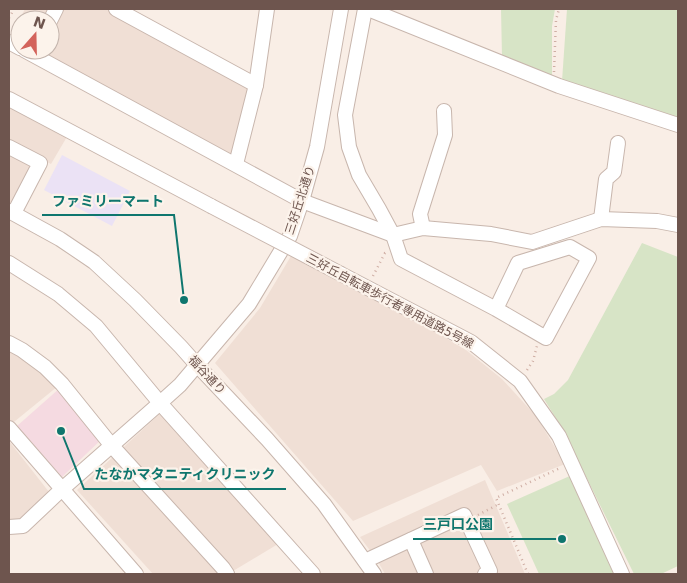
<svg xmlns="http://www.w3.org/2000/svg" width="687" height="583" viewBox="0 0 687 583" font-family="'DejaVu Sans','Noto Sans JP',sans-serif">
<style>
.residential{fill:#f0dfd5}
.education{fill:#ebe2f5}
.medical{fill:#f5dae1}
.green{fill:#d7e4c6}
.lines{fill:none;stroke-linecap:round;stroke-linejoin:round}
.minor-casing{stroke:#c8b6ad;stroke-width:16}
.path{stroke:#cfaea4;stroke-width:2.5;stroke-dasharray:1 4;stroke-linecap:butt}
.minor{stroke:#fff;stroke-width:14}
.minor-bridge-casing{stroke:#c8b6ad;stroke-width:16;stroke-linecap:butt}
.minor-bridge{stroke:#fff;stroke-width:14}
.labels{text-anchor:middle;stroke-width:4.5;stroke-linejoin:round;paint-order:stroke}
.street-label{font-size:12px;fill:#6e554e;stroke:#fcf3eb}
.leader{fill:none;stroke:#0f766e;stroke-width:2}
.callout-dot{fill:#0f766e;stroke:#fcf3eb;stroke-width:2}
.callout-label{font-size:14px;text-anchor:middle;font-weight:bold;fill:#0f766e;stroke:#fcf3eb;stroke-width:4.5;stroke-linejoin:round;paint-order:stroke}
</style>
<rect width="100%" height="100%" fill="#f9eee6"/>
<g class="residential">
<polygon points="25,9 116,9 254,88 241,159 34,50 50,50 50,20 20,20 20,43 10,37"/>
<polygon points="9,104 68,135 51,164 9,142"/>
<polygon points="9,152 33,164 13,203 9,202"/>
<polygon points="291,256 422,324 466,350 502,379 536,416 565,464 497,491 481,465 353,521 215,363 260,308"/>
<polygon points="9,349 20,354 58,386 9,426"/>
<polygon points="164,410 278,544 228,574 153,574 77,490"/>
<polygon points="9,441 49,492 21,520 9,521"/>
<polygon points="485,480 525,574 385,574 377,560 360,537"/>
</g>
<polygon class="education" points="62,155 130,191 112,226 44,190"/>
<polygon class="medical" points="60,388 105,436 62,477 17,426"/>
<g class="green">
<polygon points="501,9 555,9 552,26 552,77 502,57"/>
<polygon points="567,9 678,9 678,120 562,81"/>
<polygon points="642,243 678,257 678,566 661,574 634,574 562,428 544,399 554,394 568,380"/>
<polygon points="572,475 617,574 539,574 507,504"/>
</g>
<g class="lines">
<g class="minor-casing">
<g id="minor">
<polyline points="116,9 256,85"/>
<polyline points="365,9 345,115 349,147 359,175 379,209 393,235 401,259 496,309 546,338 589,258 570,247 518,263 496,309"/>
<polyline points="368,9 559,86 678,125"/>
<polyline points="50,21 56,9"/>
<polyline points="9,42 20,48"/>
<polyline points="24,50 302,201 393,235 423,228 491,234 532,242 601,219 657,221 678,225"/>
<polyline points="9,99 211,206"/>
<polyline points="9,147 40,163 14,213"/>
<polyline points="236,164 256,85 267,9"/>
<polyline points="9,211 60,239 94,262 135,300 181,347 197,365 267,439 324,504 374,574"/>
<polyline points="601,219 606,179 614,172 618,143"/>
<polyline points="423,228 420,214 445,135 444,111"/>
<polyline points="9,263 58,294 96,326 160,403 313,574"/>
<polyline points="341,274 471,342 520,381 559,436 622,574"/>
<polyline points="9,343 22,350 45,367 62,384 112,446 223,568 227,574"/>
<polyline points="9,428 136,574"/>
<polyline points="9,527 23,526 61,490 160,403 180,385 197,365 249,304 290,236 302,201 317,147 341,9"/>
<polyline points="411,540 426,574"/>
<polyline points="365,561 464,515 490,571 485,574"/>
</g>
</g>
<g class="path">
<polyline points="9,18 14,9"/>
<polyline points="554,72 556,20 559,9"/>
<polyline points="373,276 385,253 386,253"/>
<polyline points="527,370 533,361 537,346"/>
<polyline points="478,515 499,504"/>
<polyline points="528,574 496,498 560,468"/>
</g>
<use href="#minor" class="minor"/>
<g class="minor-bridge-casing">
<polyline id="minor-bridge" points="211,206 341,274"/>
</g>
<use href="#minor-bridge" class="minor-bridge"/>
</g>
<g class="labels">
<g class="street-label">
<text transform="translate(300 200) rotate(-72)" y="4">三好丘北通り</text>
<text transform="translate(390 301) rotate(28)" y="4">三好丘自転車歩行者専用道路5号線</text>
<text transform="translate(207 375) rotate(47)" y="4">福谷通り</text>
</g>
</g>
<path class="leader" d="M184 300L174 215H42M61 431L84 489H286M562 539L503 539H413"/>
<g class="callout-dot">
<circle cx="184" cy="300" r="5"/>
<circle cx="61" cy="431" r="5"/>
<circle cx="562" cy="539" r="5"/>
</g>
<g class="callout-label">
<text x="108" y="206">ファミリーマート</text>
<text x="185" y="479">たなかマタニティクリニック</text>
<text x="458" y="529">三戸口公園</text>
</g>
<rect width="687" height="583" fill="none" stroke="#6e554e" stroke-width="20"/>
<g transform="translate(35 35) rotate(20)"><circle r="24" fill="#fcf3eb" stroke="#c3b4ac"/>
<path d="M0-4L9 19L0 12L-9 19Z" fill="#d3635b"/>
<text y="-8" font-size="14" font-weight="bold" text-anchor="middle" fill="#6e554e">N</text>
</g>
</svg>
